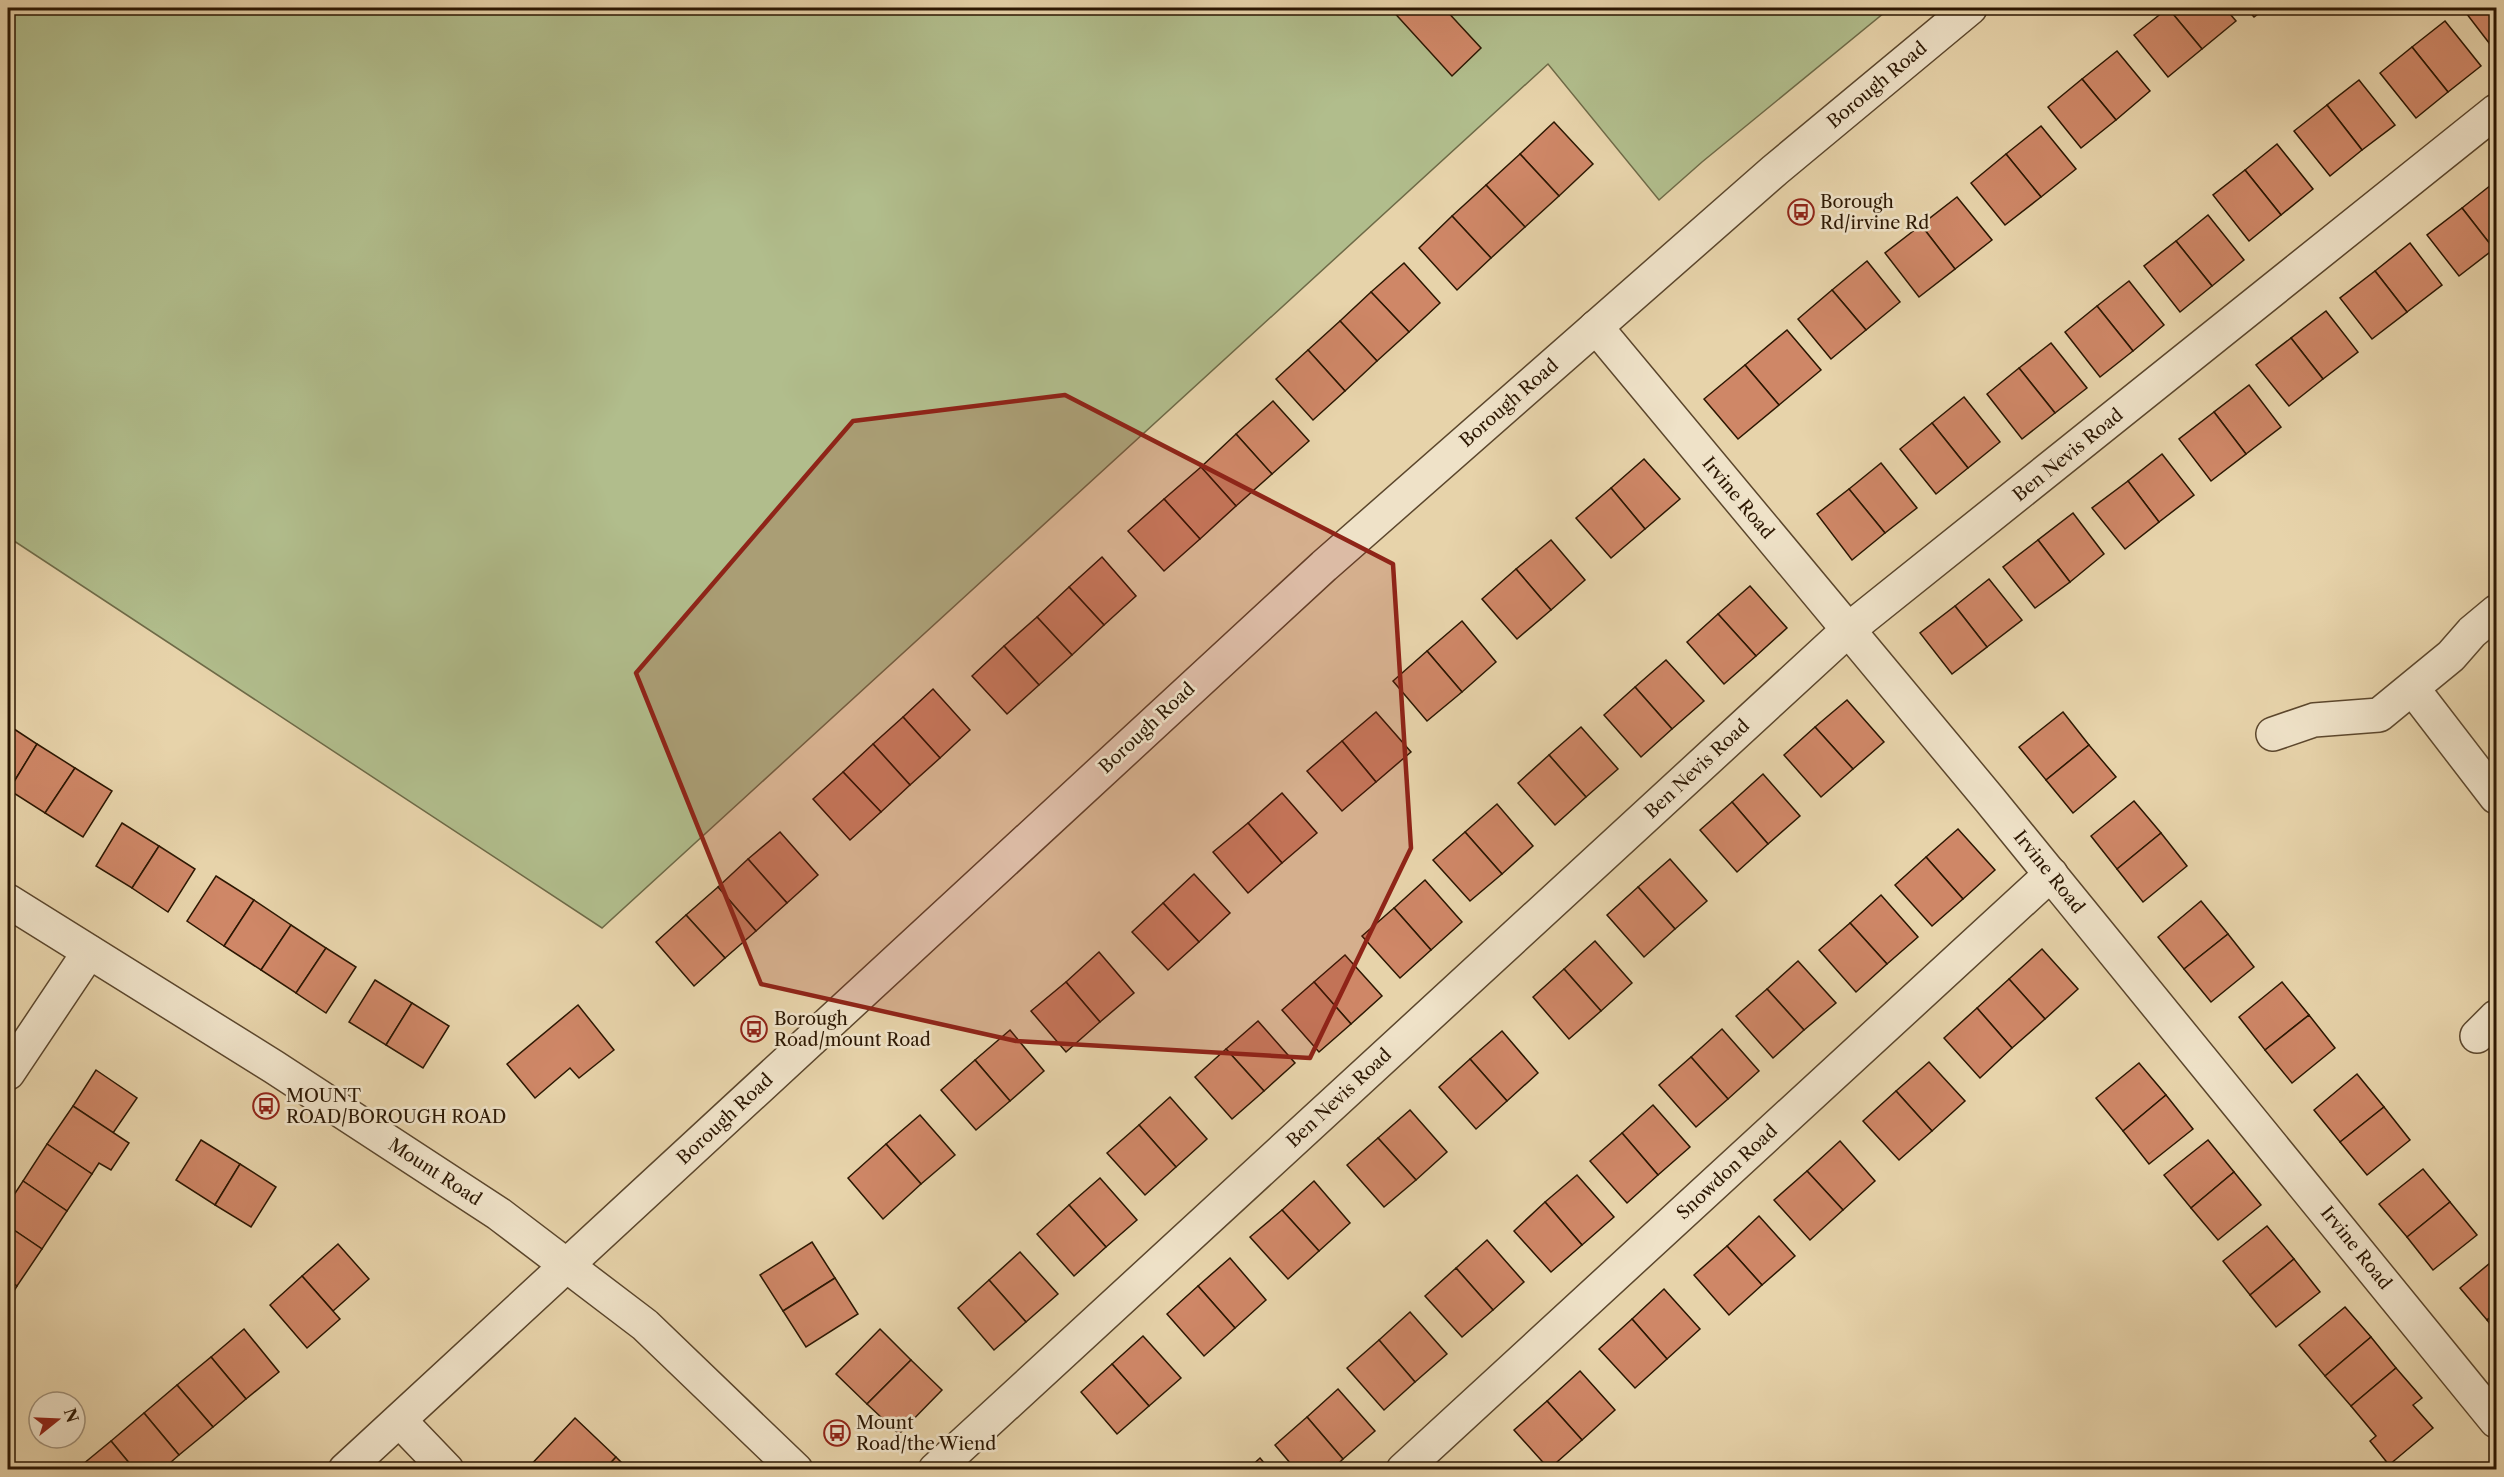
<svg xmlns="http://www.w3.org/2000/svg" width="2504" height="1477" viewBox="0 0 2504 1477" font-family="'Libre Caslon Text',serif">
<style>
.green{fill:#b1bd8c;stroke:#6e6a47;stroke-width:1.5}
.building{fill:#cf8767;stroke:#2c1702;stroke-width:1.5}
.lines{fill:none;stroke-linecap:round;stroke-linejoin:round}
.minor-casing{stroke:#5b462c;stroke-width:36}
.minor{stroke:#efe2c8;stroke-width:33}
.marked{fill:#8f2418;fill-opacity:0.2;stroke:#8f2418;stroke-width:4.5;stroke-linejoin:round}
.labels{text-anchor:middle;stroke-width:5;stroke-linejoin:round;paint-order:stroke}
.street-label{font-size:18px;fill:#2c1702;stroke:#efe2c8}
.poi-label{font-size:18px;fill:#2c1702;stroke:#efe2c8;text-anchor:start}
</style>
<rect width="100%" height="100%" fill="#e7d3aa"/>
<filter id="stains"><feTurbulence type="fractalNoise" baseFrequency=".00333" numOctaves="4"/><feColorMatrix values="0 0 0 0 .2 0 0 0 0 .09 0 0 0 0 .02 0 0 0 .5 -.17"/></filter>
<radialGradient id="worn" r=".72"><stop offset=".6" stop-color="#630" stop-opacity="0"/><stop offset="1" stop-color="#630" stop-opacity=".3"/></radialGradient>
<polygon class="green" points="8,8 1890,8 1702,162 1659,200 1548,64 602,928 8,537"/>
<g class="building">
<polygon points="1390,8 1444,8 1481,48 1452,76"/>
<polygon points="2168,8 2225,8 2236,21 2202,49"/>
<polygon points="2168,8 2202,49 2168,77 2134,35"/>
<polygon points="2246,8 2266,8 2254,17"/>
<polygon points="2465,8 2496,8 2496,52 2463,9"/>
<polygon points="2445,21 2481,66 2448,92 2412,47"/>
<polygon points="2412,47 2448,92 2416,118 2380,73"/>
<polygon points="2117,51 2150,91 2116,120 2082,79"/>
<polygon points="2082,79 2116,120 2081,148 2048,107"/>
<polygon points="2359,80 2395,125 2362,150 2327,105"/>
<polygon points="2327,105 2362,150 2330,176 2294,131"/>
<polygon points="1554,122 1593,164 1559,196 1520,154"/>
<polygon points="2041,126 2076,169 2041,197 2006,154"/>
<polygon points="2277,144 2313,189 2281,215 2245,170"/>
<polygon points="1520,154 1559,196 1525,227 1486,185"/>
<polygon points="2006,154 2041,197 2005,225 1971,183"/>
<polygon points="2245,170 2281,215 2249,241 2213,195"/>
<polygon points="2496,181 2496,247 2494,249 2462,208"/>
<polygon points="1486,185 1525,227 1491,258 1452,216"/>
<polygon points="1957,197 1992,240 1955,269 1921,225"/>
<polygon points="2462,208 2494,249 2459,276 2427,235"/>
<polygon points="2208,215 2244,260 2212,286 2176,241"/>
<polygon points="1452,216 1491,258 1457,290 1419,248"/>
<polygon points="1921,225 1955,269 1919,297 1885,253"/>
<polygon points="2176,241 2212,286 2180,312 2144,266"/>
<polygon points="2410,243 2442,285 2407,312 2375,271"/>
<polygon points="1867,261 1900,302 1866,330 1832,290"/>
<polygon points="1404,263 1440,303 1409,332 1371,292"/>
<polygon points="2375,271 2407,312 2372,339 2340,298"/>
<polygon points="2129,281 2164,325 2133,351 2097,306"/>
<polygon points="1832,290 1866,330 1831,359 1798,319"/>
<polygon points="1371,292 1409,332 1377,361 1340,321"/>
<polygon points="2097,306 2133,351 2100,377 2065,332"/>
<polygon points="2326,311 2358,352 2323,379 2291,338"/>
<polygon points="1340,321 1377,361 1345,391 1308,350"/>
<polygon points="1787,330 1821,370 1779,405 1745,365"/>
<polygon points="2291,338 2323,379 2289,406 2256,365"/>
<polygon points="2051,343 2087,388 2055,413 2019,368"/>
<polygon points="1308,350 1345,391 1313,420 1276,379"/>
<polygon points="1745,365 1779,405 1738,439 1704,399"/>
<polygon points="2019,368 2055,413 2022,439 1987,394"/>
<polygon points="2249,385 2281,427 2246,454 2214,412"/>
<polygon points="1964,397 2000,442 1968,468 1932,423"/>
<polygon points="1273,401 1309,441 1272,474 1236,434"/>
<polygon points="2214,412 2246,454 2211,481 2179,439"/>
<polygon points="1932,423 1968,468 1936,494 1900,449"/>
<polygon points="1236,434 1272,474 1236,506 1201,467"/>
<polygon points="2162,454 2194,495 2159,522 2128,481"/>
<polygon points="1644,459 1680,499 1645,529 1611,488"/>
<polygon points="1881,463 1917,508 1885,533 1849,489"/>
<polygon points="1201,467 1236,506 1200,539 1164,499"/>
<polygon points="2128,481 2159,522 2125,549 2092,508"/>
<polygon points="1611,488 1645,529 1611,558 1576,518"/>
<polygon points="1849,489 1885,533 1852,560 1817,514"/>
<polygon points="1164,499 1200,539 1164,571 1128,531"/>
<polygon points="2073,513 2104,554 2070,582 2038,540"/>
<polygon points="1551,540 1585,580 1551,610 1516,569"/>
<polygon points="2038,540 2070,582 2035,608 2003,567"/>
<polygon points="1102,557 1136,596 1104,625 1069,587"/>
<polygon points="1516,569 1551,610 1517,639 1482,599"/>
<polygon points="1989,579 2022,620 1987,647 1955,606"/>
<polygon points="1750,586 1787,628 1756,656 1718,614"/>
<polygon points="1069,587 1104,625 1072,655 1037,617"/>
<polygon points="1955,606 1987,647 1952,674 1920,633"/>
<polygon points="1718,614 1756,656 1724,684 1687,642"/>
<polygon points="1037,617 1072,655 1039,685 1004,646"/>
<polygon points="1462,621 1496,662 1462,692 1427,651"/>
<polygon points="1004,646 1039,685 1007,714 972,676"/>
<polygon points="1427,651 1462,692 1427,721 1393,681"/>
<polygon points="1666,660 1704,701 1672,729 1635,687"/>
<polygon points="1635,687 1672,729 1641,757 1604,715"/>
<polygon points="933,689 970,730 940,758 903,717"/>
<polygon points="1847,700 1884,742 1853,769 1815,727"/>
<polygon points="1376,712 1411,752 1376,782 1342,741"/>
<polygon points="2063,712 2089,745 2046,780 2019,747"/>
<polygon points="903,717 940,758 910,785 873,744"/>
<polygon points="8,725 37,744 9,790 8,789"/>
<polygon points="1581,727 1618,769 1586,797 1549,755"/>
<polygon points="1815,727 1853,769 1821,797 1784,755"/>
<polygon points="1342,741 1376,782 1342,811 1307,771"/>
<polygon points="37,744 75,768 45,813 9,790"/>
<polygon points="873,744 910,785 881,812 843,772"/>
<polygon points="2089,745 2116,777 2073,813 2046,780"/>
<polygon points="1549,755 1586,797 1555,825 1518,783"/>
<polygon points="75,768 112,791 83,837 45,813"/>
<polygon points="843,772 881,812 850,840 813,799"/>
<polygon points="1763,774 1800,816 1768,844 1732,802"/>
<polygon points="1282,793 1317,833 1282,863 1248,823"/>
<polygon points="2134,801 2161,833 2117,869 2091,836"/>
<polygon points="1732,802 1768,844 1737,872 1700,830"/>
<polygon points="1497,804 1533,846 1502,874 1465,832"/>
<polygon points="122,823 159,846 132,888 96,866"/>
<polygon points="1248,823 1282,863 1248,893 1213,852"/>
<polygon points="1958,829 1995,870 1963,899 1926,857"/>
<polygon points="780,832 818,875 787,903 748,859"/>
<polygon points="1465,832 1502,874 1470,901 1433,860"/>
<polygon points="2161,833 2187,866 2143,902 2117,869"/>
<polygon points="159,846 195,869 168,912 132,888"/>
<polygon points="1926,857 1963,899 1932,926 1895,885"/>
<polygon points="748,859 787,903 756,931 718,887"/>
<polygon points="1670,859 1707,901 1675,929 1638,887"/>
<polygon points="1194,874 1230,913 1199,942 1163,903"/>
<polygon points="216,876 254,900 224,946 187,921"/>
<polygon points="1425,880 1462,922 1431,950 1394,908"/>
<polygon points="718,887 756,931 725,958 686,915"/>
<polygon points="1638,887 1675,929 1644,957 1607,915"/>
<polygon points="1881,895 1918,937 1887,964 1850,923"/>
<polygon points="254,900 291,925 261,970 224,946"/>
<polygon points="2201,901 2228,934 2184,969 2158,937"/>
<polygon points="1163,903 1199,942 1168,970 1132,932"/>
<polygon points="1394,908 1431,950 1400,978 1362,936"/>
<polygon points="686,915 725,958 694,986 656,942"/>
<polygon points="1850,923 1887,964 1856,992 1819,950"/>
<polygon points="291,925 326,948 296,993 261,970"/>
<polygon points="2228,934 2254,967 2211,1002 2184,969"/>
<polygon points="1595,941 1632,983 1601,1011 1564,969"/>
<polygon points="326,948 356,967 326,1013 296,993"/>
<polygon points="2042,949 2078,989 2045,1019 2009,979"/>
<polygon points="1099,952 1134,993 1100,1022 1066,982"/>
<polygon points="1345,955 1382,996 1351,1024 1314,982"/>
<polygon points="1798,961 1836,1003 1804,1030 1767,989"/>
<polygon points="1564,969 1601,1011 1569,1039 1533,997"/>
<polygon points="2009,979 2045,1019 2012,1048 1977,1008"/>
<polygon points="375,980 412,1003 386,1045 349,1022"/>
<polygon points="1066,982 1100,1022 1066,1052 1031,1011"/>
<polygon points="1314,982 1351,1024 1319,1052 1282,1010"/>
<polygon points="2282,982 2309,1015 2265,1050 2239,1017"/>
<polygon points="1767,989 1804,1030 1773,1058 1736,1016"/>
<polygon points="412,1003 449,1026 423,1068 386,1045"/>
<polygon points="578,1005 614,1050 579,1078 570,1068 535,1098 507,1064"/>
<polygon points="1977,1008 2012,1048 1980,1078 1944,1038"/>
<polygon points="2309,1015 2335,1048 2292,1083 2265,1050"/>
<polygon points="1258,1021 1295,1063 1264,1091 1226,1049"/>
<polygon points="1722,1029 1759,1071 1728,1099 1691,1057"/>
<polygon points="1010,1030 1044,1071 1010,1101 975,1060"/>
<polygon points="1502,1031 1538,1073 1507,1101 1470,1059"/>
<polygon points="1226,1049 1264,1091 1232,1119 1195,1077"/>
<polygon points="1691,1057 1728,1099 1696,1127 1659,1085"/>
<polygon points="1470,1059 1507,1101 1476,1129 1439,1087"/>
<polygon points="975,1060 1010,1101 976,1130 941,1090"/>
<polygon points="1929,1062 1965,1101 1932,1131 1896,1091"/>
<polygon points="2139,1063 2166,1095 2123,1131 2096,1098"/>
<polygon points="96,1070 137,1098 113,1133 73,1106"/>
<polygon points="2357,1074 2384,1107 2340,1142 2314,1110"/>
<polygon points="1896,1091 1932,1131 1899,1160 1863,1121"/>
<polygon points="2166,1095 2193,1129 2149,1164 2123,1131"/>
<polygon points="1170,1097 1207,1139 1176,1167 1139,1125"/>
<polygon points="1653,1105 1690,1147 1658,1175 1622,1133"/>
<polygon points="73,1106 129,1143 111,1170 99,1163 92,1174 47,1144"/>
<polygon points="2384,1107 2410,1140 2367,1175 2340,1142"/>
<polygon points="1410,1110 1447,1152 1416,1180 1378,1138"/>
<polygon points="920,1115 955,1155 921,1184 886,1144"/>
<polygon points="1139,1125 1176,1167 1145,1195 1107,1153"/>
<polygon points="1622,1133 1658,1175 1627,1203 1590,1161"/>
<polygon points="1378,1138 1416,1180 1384,1207 1347,1165"/>
<polygon points="201,1140 240,1164 215,1205 176,1180"/>
<polygon points="2208,1140 2234,1172 2191,1208 2164,1175"/>
<polygon points="1840,1141 1875,1181 1843,1210 1807,1171"/>
<polygon points="47,1144 92,1174 67,1211 23,1181"/>
<polygon points="886,1144 921,1184 883,1219 848,1178"/>
<polygon points="240,1164 276,1187 251,1227 215,1205"/>
<polygon points="2423,1169 2450,1202 2407,1237 2379,1204"/>
<polygon points="1807,1171 1843,1210 1810,1240 1774,1200"/>
<polygon points="2234,1172 2261,1205 2218,1240 2191,1208"/>
<polygon points="1577,1175 1614,1217 1582,1245 1545,1202"/>
<polygon points="1100,1178 1137,1220 1106,1247 1069,1205"/>
<polygon points="23,1181 67,1211 42,1249 8,1226 8,1204"/>
<polygon points="1314,1181 1350,1223 1319,1251 1282,1210"/>
<polygon points="1545,1202 1582,1245 1551,1272 1514,1231"/>
<polygon points="2450,1202 2477,1235 2433,1270 2407,1237"/>
<polygon points="1069,1205 1106,1247 1074,1276 1037,1234"/>
<polygon points="1282,1210 1319,1251 1288,1279 1250,1237"/>
<polygon points="1759,1216 1795,1256 1762,1285 1727,1246"/>
<polygon points="8,1226 42,1249 17,1286 8,1280"/>
<polygon points="2267,1226 2294,1259 2250,1295 2223,1261"/>
<polygon points="1487,1240 1524,1282 1493,1310 1456,1268"/>
<polygon points="812,1242 835,1278 783,1311 760,1275"/>
<polygon points="338,1244 369,1279 333,1311 302,1276"/>
<polygon points="1727,1246 1762,1285 1729,1315 1694,1275"/>
<polygon points="1020,1252 1058,1294 1026,1322 989,1280"/>
<polygon points="1230,1258 1266,1300 1235,1328 1198,1286"/>
<polygon points="2496,1258 2496,1313 2487,1320 2460,1288"/>
<polygon points="2294,1259 2320,1292 2276,1327 2250,1295"/>
<polygon points="1456,1268 1493,1310 1462,1337 1425,1296"/>
<polygon points="302,1276 340,1319 307,1348 270,1305"/>
<polygon points="835,1278 858,1314 806,1347 783,1311"/>
<polygon points="8,1280 17,1286 8,1301"/>
<polygon points="989,1280 1026,1322 994,1350 958,1308"/>
<polygon points="1198,1286 1235,1328 1204,1356 1167,1314"/>
<polygon points="1664,1289 1700,1329 1667,1359 1632,1319"/>
<polygon points="2345,1307 2371,1337 2325,1376 2299,1345"/>
<polygon points="1410,1312 1447,1354 1415,1382 1379,1340"/>
<polygon points="2496,1313 2496,1332 2487,1320"/>
<polygon points="1632,1319 1667,1359 1635,1388 1599,1349"/>
<polygon points="244,1329 279,1372 246,1399 211,1357"/>
<polygon points="880,1329 911,1360 867,1404 836,1374"/>
<polygon points="1143,1336 1181,1378 1149,1406 1112,1364"/>
<polygon points="2371,1337 2396,1368 2351,1406 2325,1376"/>
<polygon points="1379,1340 1415,1382 1384,1410 1347,1368"/>
<polygon points="211,1357 246,1399 213,1427 177,1385"/>
<polygon points="911,1360 942,1390 899,1434 867,1404"/>
<polygon points="1112,1364 1149,1406 1117,1434 1081,1392"/>
<polygon points="2396,1368 2422,1398 2413,1405 2433,1428 2389,1465 2370,1441 2376,1436 2351,1406"/>
<polygon points="1580,1371 1615,1410 1582,1440 1547,1401"/>
<polygon points="177,1385 213,1427 179,1455 144,1413"/>
<polygon points="1338,1389 1375,1431 1343,1459 1307,1417"/>
<polygon points="1547,1401 1582,1440 1549,1469 1514,1430"/>
<polygon points="144,1413 179,1455 162,1470 135,1470 111,1441"/>
<polygon points="1307,1417 1343,1459 1332,1470 1296,1470 1275,1445"/>
<polygon points="575,1418 616,1457 604,1470 526,1470"/>
<polygon points="111,1441 135,1470 78,1470 77,1469"/>
<polygon points="616,1457 629,1470 604,1470"/>
<polygon points="1260,1458 1270,1470 1247,1470"/>
</g>
<g class="lines">
<g class="minor-casing">
<g id="minor">
<polyline points="1596,327 1990,800 2496,1421"/>
<polyline points="2413,689 2496,797"/>
<polyline points="2273,734 2314,720 2379,715 2451,656 2472,632 2496,612"/>
<polyline points="8,901 274,1067 499,1214 645,1325 796,1470"/>
<polyline points="2477,1036 2496,1017"/>
<polyline points="8,1073 89,952"/>
<polyline points="400,1421 447,1470"/>
<polyline points="345,1470 1324,566 1775,170 1970,8"/>
<polyline points="935,1470 1848,630 2496,111"/>
<polyline points="1403,1470 2051,874"/>
</g>
</g>
<use href="#minor" class="minor"/>
</g>
<path class="marked" d="M1065,395L1393,564L1411,848L1310,1058L1016,1041L761,984L636,673L853,421Z"/>
<defs>
<g id="bus-ring" transform="scale(1.35)"><circle r="9.5" fill="#efe2c8" stroke="#8f2418" stroke-width="1.5"/><path d="M-5-6H5V4H4V6H2V4H-2V6H-4V4H-5ZM-3.5-4V0h7V-4ZM-3.5 1.2v1.5H-2V1.2ZM2 1.2v1.5H3.5V1.2Z" fill="#8f2418"/></g>
</defs>
<g fill-rule="evenodd">
<use href="#bus-ring" x="1801" y="212"/>
<use href="#bus-ring" x="754" y="1029"/>
<use href="#bus-ring" x="266" y="1106"/>
<use href="#bus-ring" x="837" y="1433"/>
</g>
<g class="labels">
<g class="street-label">
<text transform="translate(1877 85) rotate(-40)" y="6">Borough Road</text>
<text transform="translate(1509 403) rotate(-41)" y="6">Borough Road</text>
<text transform="translate(2068 455) rotate(-39)" y="6">Ben Nevis Road</text>
<text transform="translate(1738 498) rotate(50)" y="6">Irvine Road</text>
<text transform="translate(1147 728) rotate(-43)" y="6">Borough Road</text>
<text transform="translate(1697 769) rotate(-43)" y="6">Ben Nevis Road</text>
<text transform="translate(2049 872) rotate(51)" y="6">Irvine Road</text>
<text transform="translate(1339 1098) rotate(-43)" y="6">Ben Nevis Road</text>
<text transform="translate(725 1119) rotate(-43)" y="6">Borough Road</text>
<text transform="translate(435 1172) rotate(33)" y="6">Mount Road</text>
<text transform="translate(1727 1172) rotate(-43)" y="6">Snowdon Road</text>
<text transform="translate(2356 1248) rotate(51)" y="6">Irvine Road</text>
</g>
<g class="poi-label">
<text x="1820" y="208">Borough<tspan x="1820" dy="21">Rd/irvine Rd</tspan></text>
<text x="774" y="1025">Borough<tspan x="774" dy="21">Road/mount Road</tspan></text>
<text x="286" y="1102">MOUNT<tspan x="286" dy="21">ROAD/BOROUGH ROAD</tspan></text>
<text x="856" y="1429">Mount<tspan x="856" dy="21">Road/the Wiend</tspan></text>
</g>
</g>
<rect width="2504" height="1477" fill="none" stroke="#e7d3aa" stroke-width="30"/>
<rect x="9" y="9" width="2486" height="1459" fill="none" stroke="#2c1702" stroke-width="3"/>
<rect x="15" y="15" width="2474" height="1447" fill="none" stroke="#2c1702" stroke-width="1.5"/>
<g transform="translate(57 1420) rotate(72)"><circle r="28" fill="#efe2c8" stroke="#a19179" stroke-width="1.5"/>
<path d="M0-4.5L10 22L0 15L-10 22Z" fill="#8f2418"/>
<text y="-9" font-size="16" font-weight="bold" text-anchor="middle" fill="#2c1702">N</text>
</g>
<rect width="100%" height="100%" filter="url(#stains)"/>
<rect width="100%" height="100%" fill="url(#worn)"/>
</svg>
